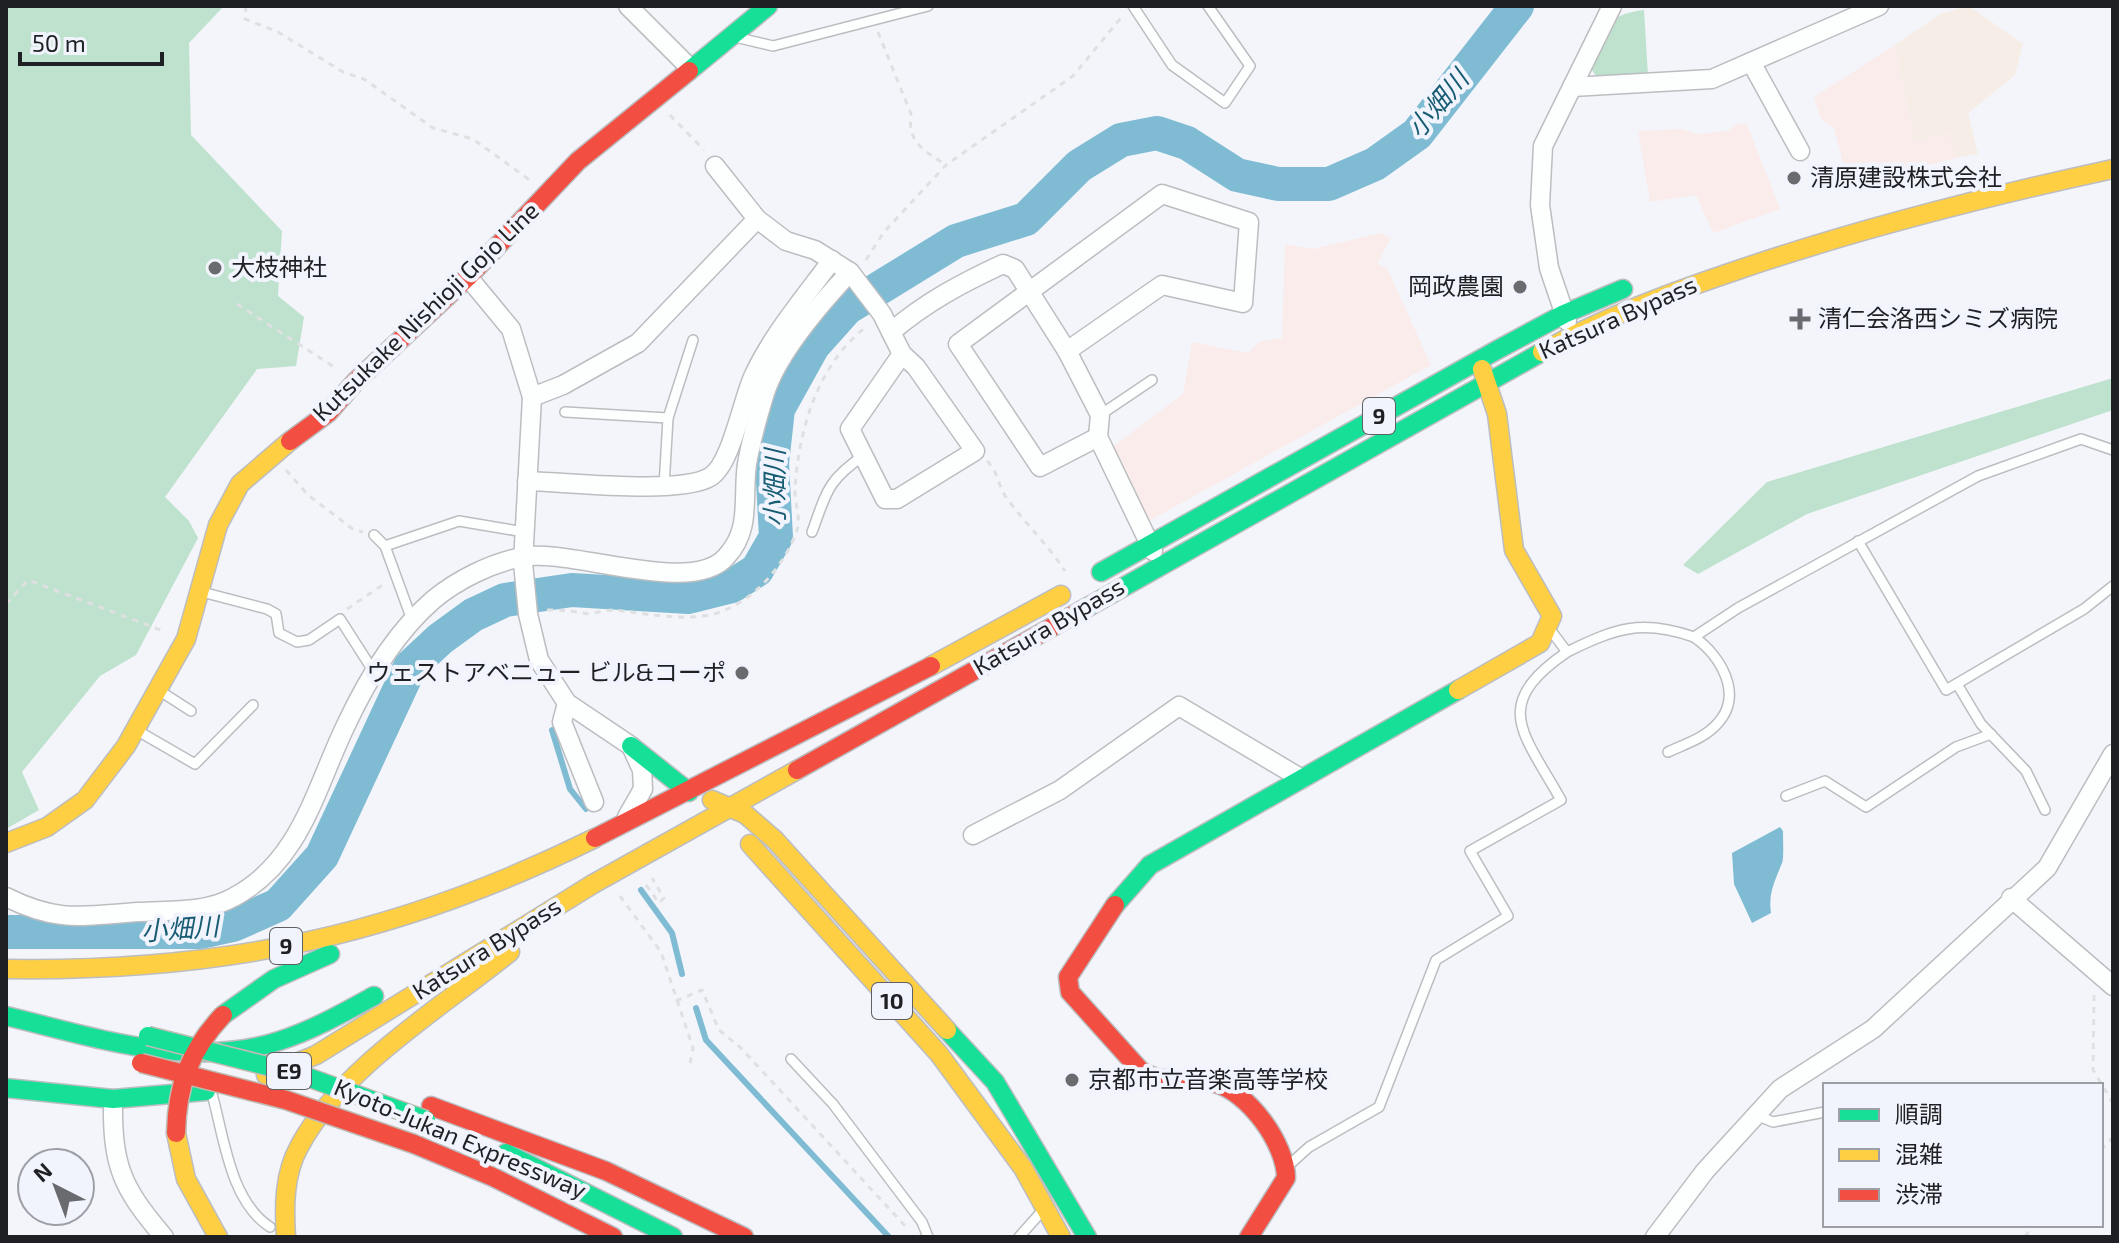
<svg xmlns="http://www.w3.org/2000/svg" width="2119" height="1243" viewBox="0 0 2119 1243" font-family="'Exo 2','Noto Sans JP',sans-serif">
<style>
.commercial{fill:#faecea}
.industrial{fill:#f6eee6}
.green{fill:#bee2cd}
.water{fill:#7fbcd4}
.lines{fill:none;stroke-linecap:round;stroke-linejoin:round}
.stream{stroke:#7fbcd4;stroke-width:6}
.river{stroke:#7fbcd4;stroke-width:34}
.lane-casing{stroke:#bcbdc0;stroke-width:12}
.street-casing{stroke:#bcbdc0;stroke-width:21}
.fast-casing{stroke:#bcbdc0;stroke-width:21}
.slow-casing{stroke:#bcbdc0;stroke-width:21}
.jam-casing{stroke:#bcbdc0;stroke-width:21}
.path{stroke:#dfe0e1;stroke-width:3;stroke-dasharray:6 6;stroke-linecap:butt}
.lane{stroke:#fdfefe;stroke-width:9}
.street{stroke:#fdfefe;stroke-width:18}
.fast{stroke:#16e098;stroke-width:18}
.slow{stroke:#ffcf43;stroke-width:18}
.jam{stroke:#f24e42;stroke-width:18}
.fast-bridge-casing{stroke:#bfbab2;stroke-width:21;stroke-linecap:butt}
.jam-bridge-casing{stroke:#bfbab2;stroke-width:21;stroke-linecap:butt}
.fast-bridge{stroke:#16e098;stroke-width:18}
.jam-bridge{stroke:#f24e42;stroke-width:18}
.poi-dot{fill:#6a6b6e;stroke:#f1f4fd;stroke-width:3}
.labels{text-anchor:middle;stroke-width:8;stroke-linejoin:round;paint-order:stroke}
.shield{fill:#f1f4fd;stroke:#5e6064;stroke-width:2}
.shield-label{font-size:22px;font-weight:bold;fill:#1f2023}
.poi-label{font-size:24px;fill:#1f2023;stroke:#f1f4fd;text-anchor:start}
.street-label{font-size:24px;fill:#1f2023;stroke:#f1f4fd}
.water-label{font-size:26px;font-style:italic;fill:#175c73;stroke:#f1f4fd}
</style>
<rect width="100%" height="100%" fill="#f4f5fa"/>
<g class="commercial">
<polygon points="1895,45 1915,141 1949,133 1956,158 1849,185 1834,128 1821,119 1814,97"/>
<polygon points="1740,123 1747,124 1780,209 1713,233 1696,195 1650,202 1638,131 1682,129 1697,134 1727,131"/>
<polygon points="1381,233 1391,238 1377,264 1387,268 1431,365 1147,522 1110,449 1183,394 1192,342 1248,353 1259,342 1282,338 1285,244 1313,249"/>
</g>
<polygon class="industrial" points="1969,6 2023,44 2015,75 1968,113 1978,154 1956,158 1949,133 1915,141 1895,45 1942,13"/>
<g class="green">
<polygon points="6,6 224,6 189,43 191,135 282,231 278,296 304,317 296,366 257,369 165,497 189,521 198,538 136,655 100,676 22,772 39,810 6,829"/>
<path d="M1644,10L1648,75L1598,79L1590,67C1604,32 1603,15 1644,10Z"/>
<polygon points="2113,378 2113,410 1807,514 1698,574 1683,565 1767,482"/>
</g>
<path class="water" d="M1780,827L1783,831C1783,837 1784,860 1782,863C1775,881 1768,893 1771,913L1752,923L1734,884L1732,853Z"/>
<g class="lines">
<g class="stream">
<polyline points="552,730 570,789 586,809"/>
<polyline points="641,890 672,933 682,974"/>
<polyline points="696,1008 706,1040 889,1237"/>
</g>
<polyline class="river" points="6,932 201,932 233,925 278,905 322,856 410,667 440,639 473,615 505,600 572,590 688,597 732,586 757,570 776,537 772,463 778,409 813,346 847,308 956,241 1026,219 1079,166 1121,140 1157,133 1187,143 1237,175 1278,184 1329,184 1375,164 1417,134 1517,6"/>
<g class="lane-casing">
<g id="lane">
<polyline points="1133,6 1172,65 1225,103 1250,66 1208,6"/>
<polyline points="735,37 773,46 928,6"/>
<polyline points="565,412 668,418"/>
<polyline points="1100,415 1152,380"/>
<polyline points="664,486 668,418 693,340"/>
<path d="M812,532C827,491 827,481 864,455"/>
<polyline points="374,535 385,546 412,620"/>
<polyline points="1858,541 1946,690 2084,609 2113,586"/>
<polyline points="385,546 459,521 524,532"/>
<polyline points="202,592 267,609 276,614 279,633 297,642 309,640 340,619 374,672"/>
<path d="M1549,628L1567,652C1616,628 1641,619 1694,637L1738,608L1978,476L2081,439L2113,450"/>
<polyline points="1957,684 1981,724 2026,771 2045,810"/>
<polyline points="160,691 191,711"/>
<polyline points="138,731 195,764 253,705"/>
<path d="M1668,752C1685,744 1705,738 1718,723C1744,694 1720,655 1694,637"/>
<polyline points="1786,796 1825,781 1866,807 1956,747 1991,734"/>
<polyline points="791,1059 833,1104 922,1222 928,1237"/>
<path d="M212,1094C224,1137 230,1201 270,1227"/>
<polyline points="1756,1115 1773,1122 1825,1112"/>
<path d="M1288,1166L1309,1147L1379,1107L1436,960L1508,916L1470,851L1561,800C1523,732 1490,705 1567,652"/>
<polyline points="1019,1237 1043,1210"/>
</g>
</g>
<g class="street-casing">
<g id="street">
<polyline points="628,6 691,69"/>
<polyline points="1751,62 1800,151"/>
<polyline points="1572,87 1712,79 1879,6"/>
<polyline points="715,166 757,219 786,241 815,250 850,272 882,314 902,354 916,367 975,451 897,499 885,499 850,429 902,354"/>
<polyline points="468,277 511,329 532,397 523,563 528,614 539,660 567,703 631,746 642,770 643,789 627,817"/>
<polyline points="1567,321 1549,268 1540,205 1543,146 1612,6"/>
<path d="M891,332C926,302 962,283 1003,264L1015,269L1067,351L1100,415L1098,437L1153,551"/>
<polyline points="1067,351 1162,285 1243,303 1249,222 1162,194 958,344 1040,467 1098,437"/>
<polyline points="532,397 563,385 638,343 757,219"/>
<path d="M527,481C567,482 680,495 710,477C731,465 742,401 753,377C772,335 805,297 832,260"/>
<polyline points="567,703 562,722 594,802"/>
<polyline points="973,835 1060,790 1179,706 1302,779"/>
<path d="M6,897C58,923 82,916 138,912C169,910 206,913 234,897C301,861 315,789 346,725C367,680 395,633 433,600C457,580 491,563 522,557C569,547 691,597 726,557C752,529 742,499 747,464C751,440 758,416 765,393C778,352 821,303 850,272"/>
<polyline points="2011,898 2113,986"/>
<path d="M113,1099C112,1165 121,1187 164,1237"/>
<polyline points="1655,1237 1705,1171 1780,1089 1873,1029 2047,868 2113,754"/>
</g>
</g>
<g class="fast-casing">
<g id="fast">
<polyline points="689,71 768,6"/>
<polyline points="1101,572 1497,350 1564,314 1623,289"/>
<polyline points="1086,608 1542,352"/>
<polyline points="631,746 689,792"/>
<polyline points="1115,905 1150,865 1458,690"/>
<polyline points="223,1015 274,979 330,954"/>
<path d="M6,1016C94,1037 190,1070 279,1041C313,1030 343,1013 374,996"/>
<polyline points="947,1030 995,1082 1087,1237"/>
<polyline points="6,1088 113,1099 206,1091"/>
<polyline points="506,1153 673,1237"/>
</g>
</g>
<g class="slow-casing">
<g id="slow">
<path d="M1542,352C1602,318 1667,294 1732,272C1857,229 1984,197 2113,169"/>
<polyline points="931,666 1061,595"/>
<polyline points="1458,690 1540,643 1552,616 1514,550 1497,414 1482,369"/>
<polyline points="712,800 745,814 775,840 947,1030"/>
<polyline points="6,843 47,827 85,800 126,746 186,639 218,525 240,484 290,441"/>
<polyline points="750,844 939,1054 1023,1168 1061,1237"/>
<path d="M6,969C225,972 399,935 595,838"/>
<polyline points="266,1075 316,1055 593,884 797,770"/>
<polyline points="176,1133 186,1179 218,1237"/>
<path d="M286,1237C284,1207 284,1174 299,1147C340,1069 442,1007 510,952"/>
</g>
</g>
<g class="jam-casing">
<g id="jam">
<polyline points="290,441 328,413 356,381 468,277 578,161 689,71"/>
<polyline points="797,770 1086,608"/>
<polyline points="595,838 931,666"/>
<path d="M1115,905L1068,977L1070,992L1141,1071C1165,1086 1189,1076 1214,1083C1248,1091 1286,1144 1286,1178L1249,1237"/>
<polyline points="431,1106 606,1171 744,1237"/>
<polyline points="414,1144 493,1177 613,1237"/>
</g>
</g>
<g class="path">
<polyline points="246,6 245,19 278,32 343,72 364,79 433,128 473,139 531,181"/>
<path d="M878,32L911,114C907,143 924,150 946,165"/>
<polyline points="670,115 704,150"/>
<polyline points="866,260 884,232 946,165 1073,76 1124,14"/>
<polyline points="237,304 337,369"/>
<path d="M987,461C999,472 998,488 1008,500C1027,525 1048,545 1065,571"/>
<polyline points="286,470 308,495 354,530 363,532"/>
<polyline points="6,604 28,580 166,632"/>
<polyline points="347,609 384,584"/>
<path d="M547,610C560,610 571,611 583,613C592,615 603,610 613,610C645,613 677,621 709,615C749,607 784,568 797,530C801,517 794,501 795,488C799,428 818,364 867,326"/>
<polyline points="646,885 659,903 664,898 652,878"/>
<polyline points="620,896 661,952 693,1048 689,1069"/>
<polyline points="2094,995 2093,1070 2113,1103"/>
<polyline points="676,1001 702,990 719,1030 741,1048 906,1227"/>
<polyline points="2101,1150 2113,1137"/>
<polyline points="2025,1237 2033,1225"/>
</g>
<use href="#lane" class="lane"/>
<use href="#street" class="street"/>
<use href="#fast" class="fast"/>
<use href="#slow" class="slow"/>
<use href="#jam" class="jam"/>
<g class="fast-bridge-casing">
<polyline id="fast-bridge" points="148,1036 299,1074 426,1120"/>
</g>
<g class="jam-bridge-casing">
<g id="jam-bridge">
<polyline points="141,1063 286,1100 414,1144"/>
<path d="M176,1133C177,1085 190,1050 223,1015"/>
</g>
</g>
<use href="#fast-bridge" class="fast-bridge"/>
<use href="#jam-bridge" class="jam-bridge"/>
</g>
<g class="poi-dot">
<circle cx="1794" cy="178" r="8"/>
<circle cx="215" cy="268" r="8"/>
<circle cx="1520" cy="287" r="8"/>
<path d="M1796 307h8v8h8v8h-8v8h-8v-8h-8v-8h8z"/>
<circle cx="742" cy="673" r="8"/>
<circle cx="1072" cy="1080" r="8"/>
</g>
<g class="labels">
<g class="shield">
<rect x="1363" y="398" width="32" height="36" rx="6"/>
<rect x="270" y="928" width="32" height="36" rx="6"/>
<rect x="872" y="983" width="40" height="36" rx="6"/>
<rect x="267" y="1053" width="44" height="36" rx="6"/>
</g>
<g class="shield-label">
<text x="1379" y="424">9</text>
<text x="286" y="954">9</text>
<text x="892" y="1009">10</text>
<text x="289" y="1079">E9</text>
</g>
<g class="poi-label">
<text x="1810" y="186">清原建設株式会社</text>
<text x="231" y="276">大枝神社</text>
<text x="1504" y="295" text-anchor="end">岡政農園</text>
<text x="1818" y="327">清仁会洛西シミズ病院</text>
<text x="726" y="681" text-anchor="end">ウェストアベニュー ビル&amp;コーポ</text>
<text x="1088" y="1088">京都市立音楽高等学校</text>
</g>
<g class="street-label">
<text transform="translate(426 312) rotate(-44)" y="8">Kutsukake Nishioji Gojo Line</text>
<text transform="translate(1618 318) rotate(-24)" y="8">Katsura Bypass</text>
<text transform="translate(1049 627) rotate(-30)" y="8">Katsura Bypass</text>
<text transform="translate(487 949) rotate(-32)" y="8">Katsura Bypass</text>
<text transform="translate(460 1139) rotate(23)" y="8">Kyoto-Jukan Expressway</text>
</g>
<g class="water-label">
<text transform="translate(1438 104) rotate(-50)" y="9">小畑川</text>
<text transform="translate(775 488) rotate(-90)" y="9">小畑川</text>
<text transform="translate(180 929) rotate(-4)" y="9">小畑川</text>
</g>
</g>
<rect width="2119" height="1243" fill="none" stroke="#1f2023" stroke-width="16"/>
<rect x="1823" y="1083" width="280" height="144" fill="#f1f4fd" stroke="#9d9fa6" stroke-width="2"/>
<rect x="1839" y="1109" width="40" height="12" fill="#16e098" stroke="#9d9fa6" stroke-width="2"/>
<text x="1895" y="1123" font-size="24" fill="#1f2023">順調</text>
<rect x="1839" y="1149" width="40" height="12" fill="#ffcf43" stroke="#9d9fa6" stroke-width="2"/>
<text x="1895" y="1163" font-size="24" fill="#1f2023">混雑</text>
<rect x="1839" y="1189" width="40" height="12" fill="#f24e42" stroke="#9d9fa6" stroke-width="2"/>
<text x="1895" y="1203" font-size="24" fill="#1f2023">渋滞</text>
<g transform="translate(56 1187) rotate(318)"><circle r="38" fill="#f1f4fd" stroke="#9d9fa6" stroke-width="2"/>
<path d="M0-6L14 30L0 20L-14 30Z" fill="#6a6b6e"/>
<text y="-12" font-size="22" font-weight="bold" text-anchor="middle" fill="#1f2023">N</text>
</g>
<path d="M20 52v12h142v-12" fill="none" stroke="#1f2023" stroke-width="4"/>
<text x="32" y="52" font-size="24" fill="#1f2023" stroke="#f1f4fd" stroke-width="6" paint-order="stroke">50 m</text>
</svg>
